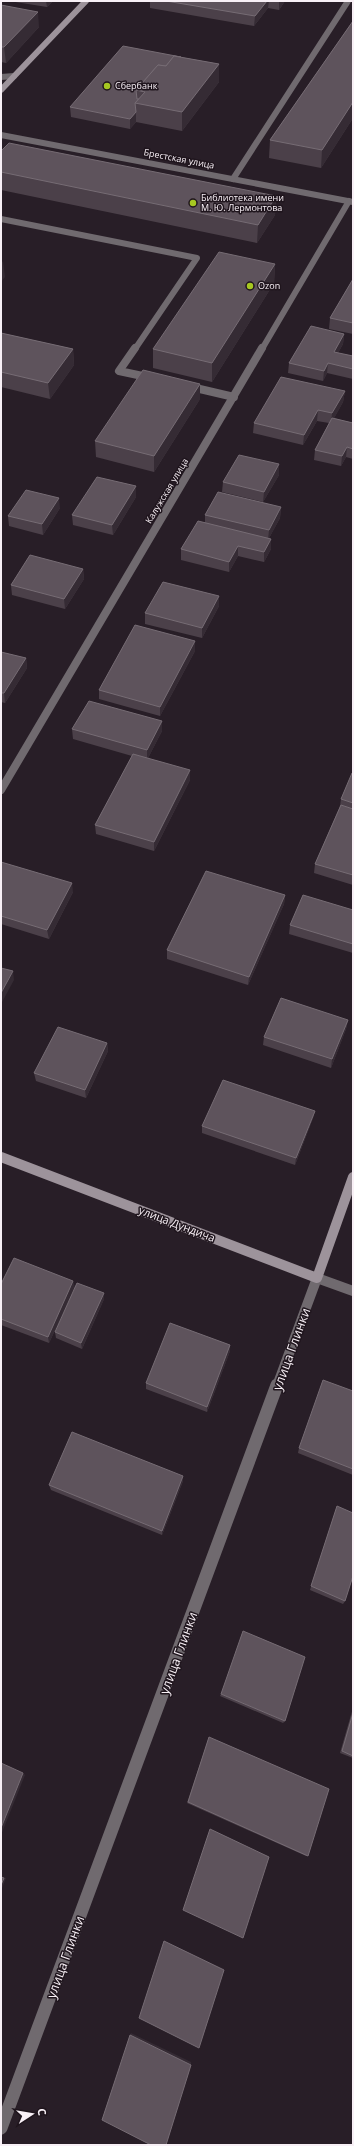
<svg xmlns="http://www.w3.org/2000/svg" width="354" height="2146" viewBox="0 0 354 2146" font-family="'Open Sans',sans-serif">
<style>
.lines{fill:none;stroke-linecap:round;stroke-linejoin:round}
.lane-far1{stroke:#706a6f;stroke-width:6}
.lane{stroke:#706a6f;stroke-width:8}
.street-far3{stroke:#706a6f;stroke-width:6}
.street-far2{stroke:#706a6f;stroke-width:8}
.street-far1{stroke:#706a6f;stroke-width:10}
.street{stroke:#706a6f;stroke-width:13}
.secondary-far1{stroke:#9d939b;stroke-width:6}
.secondary{stroke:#9d939b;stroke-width:10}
.wall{fill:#4b4049}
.shaded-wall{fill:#352b34}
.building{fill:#5e535c;stroke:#766c74}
.poi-dot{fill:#a6c821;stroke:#1f151d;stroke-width:1.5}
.labels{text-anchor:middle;stroke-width:3;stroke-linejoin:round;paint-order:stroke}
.far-poi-label{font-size:9px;fill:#f8f0f6;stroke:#1f151d;text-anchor:start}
.far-street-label{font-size:9px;fill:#f8f0f6;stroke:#1f151d}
.street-label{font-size:11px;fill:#f8f0f6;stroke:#1f151d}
.near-street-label{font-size:13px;fill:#f8f0f6;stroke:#1f151d}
</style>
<rect width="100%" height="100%" fill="#281e27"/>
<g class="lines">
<g class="lane-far1">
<polyline points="233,179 348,1"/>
<polyline points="1,219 197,258 135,349"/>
</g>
<g class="lane">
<polyline points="135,348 119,371 152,378"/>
<polyline points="187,386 234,397"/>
</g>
<g class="street-far3">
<polyline points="1,77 14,76"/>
<polyline points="1,135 353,202"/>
<polyline points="262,349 349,201"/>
</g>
<polyline class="street-far2" points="1,790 262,348"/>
<polyline class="street-far1" points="277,1386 317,1278 353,1291"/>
<polyline class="street" points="1,2128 277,1385"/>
<polyline class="secondary-far1" points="1,90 86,1"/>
<polyline class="secondary" points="1,1157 317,1278 353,1177"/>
</g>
<g class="wall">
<polygon points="9,1 53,1 47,7"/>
<polygon points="150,1 285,1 279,10 268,8 254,26 150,8"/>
<polygon points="1,5 39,27 6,63 1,62"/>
<polygon points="353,21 353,118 321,168 269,158 270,140"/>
<polygon points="181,57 219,64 219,82 182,131 136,122 130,129 71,117 70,107"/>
<polygon points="1,151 276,196 275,215 257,243 1,190"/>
<polygon points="275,264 274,283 212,382 153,368 153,349"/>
<polygon points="353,279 353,334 329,329 330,318"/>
<polygon points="1,333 73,349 74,365 50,399 1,387"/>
<polygon points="344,334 343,344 338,353 353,356 353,379 327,373 323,381 288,373 289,363"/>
<polygon points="345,391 343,402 334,418 353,423 353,459 346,457 341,466 314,460 315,450 329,423 317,421 303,445 253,433 254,423"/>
<polygon points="200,399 154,472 96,457 95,441"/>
<polygon points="279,464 279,475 263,502 222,492 223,482"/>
<polygon points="136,486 136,497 113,535 73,525 72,515"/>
<polygon points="281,507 280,518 269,538 271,549 264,562 238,556 229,572 181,560 181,549 205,523 205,515"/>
<polygon points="60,508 43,535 9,526 8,516"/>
<polygon points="83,569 84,579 65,609 12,595 11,585"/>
<polygon points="219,606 202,638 145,624 145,613"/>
<polygon points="195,651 160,716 99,699 99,690"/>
<polygon points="1,652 26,658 27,668 5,703 1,702"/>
<polygon points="72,729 162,731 148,758 190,780 154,851 96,834 95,825 132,756 73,739"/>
<polygon points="353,774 353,885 314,873 315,864 340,806 341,799"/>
<polygon points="1,862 73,892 49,939 1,924"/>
<polygon points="285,895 284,904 248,985 167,959 167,950"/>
<polygon points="353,910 353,953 289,934 290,925"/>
<polygon points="348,1020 346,1029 331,1068 263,1045 264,1037"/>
<polygon points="107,1043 108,1051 86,1098 36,1081 34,1073"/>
<polygon points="315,1111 313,1118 295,1165 202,1133 202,1126"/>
<polygon points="1,1284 75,1287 49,1343 1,1325"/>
<polygon points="104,1299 82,1349 56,1338 55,1332"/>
<polygon points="230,1345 230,1351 207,1412 146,1389 146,1383"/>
<polygon points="353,1391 353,1475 298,1453 299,1448"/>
<polygon points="183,1481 162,1535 51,1490 49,1485"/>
<polygon points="337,1506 345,1601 343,1604 310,1590"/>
<polygon points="221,1694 285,1721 283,1723 220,1696"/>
<polygon points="353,1708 353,1758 340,1753"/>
<polygon points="209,1737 308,1856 306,1856 187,1803"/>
</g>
<g class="shaded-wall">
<polygon points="46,1 53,1 47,7"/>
<polygon points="267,1 269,1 268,8 254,26 255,16"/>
<polygon points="279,1 285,1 279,10"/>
<polygon points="38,12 39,27 6,63 4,47"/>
<polygon points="219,64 219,82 182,131 182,112"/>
<polygon points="353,102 353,118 321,168 322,150"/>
<polygon points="136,112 136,122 130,129 130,119"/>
<polygon points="276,196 275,215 257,243 258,225"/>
<polygon points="3,261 5,277 1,282 1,264"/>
<polygon points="275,264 274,283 212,382 212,363"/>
<polygon points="344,334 343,344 333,362 334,352"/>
<polygon points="73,349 74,365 50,399 48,383"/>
<polygon points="328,363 327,373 323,381 324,371"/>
<polygon points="200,384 200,399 154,472 154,456"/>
<polygon points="345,391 343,402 331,424 332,413"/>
<polygon points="318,410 317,421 303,445 304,435"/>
<polygon points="347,447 346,457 341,466 342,456"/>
<polygon points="279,464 279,475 263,502 264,492"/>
<polygon points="136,486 136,497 113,535 112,525"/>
<polygon points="59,498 60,508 43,535 42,524"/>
<polygon points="281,507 280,518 268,540 269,530"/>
<polygon points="271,539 271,549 264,562 264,552"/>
<polygon points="238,546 238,556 229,572 229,562"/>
<polygon points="83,569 84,579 65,609 64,599"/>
<polygon points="219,596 219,606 202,638 202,628"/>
<polygon points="195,641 195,651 160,716 160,707"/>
<polygon points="26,658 27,668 5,703 4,693"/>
<polygon points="162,721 162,731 147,760 147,750"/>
<polygon points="190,770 190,780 154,851 154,842"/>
<polygon points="72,883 73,892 49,939 47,930"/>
<polygon points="285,895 284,904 248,985 249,977"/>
<polygon points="13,971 14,980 1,1004 1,993"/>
<polygon points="348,1020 346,1029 331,1068 332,1059"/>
<polygon points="107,1043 108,1051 86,1098 85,1090"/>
<polygon points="315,1111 313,1118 295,1165 296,1158"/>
<polygon points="73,1281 75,1287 49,1343 48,1337"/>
<polygon points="104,1293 104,1299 82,1349 81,1343"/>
<polygon points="230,1345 230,1351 207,1412 207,1407"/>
<polygon points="183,1476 183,1481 162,1535 162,1531"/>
<polygon points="23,1773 25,1775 1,1835 1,1828"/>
<polygon points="1,1876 6,1878 1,1891"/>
<polygon points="164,1941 224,1969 224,1970"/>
<polygon points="131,2033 191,2062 191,2065 130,2035"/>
</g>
<g class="building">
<polygon points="166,1 267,1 255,16"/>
<polygon points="1,5 38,12 4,47 1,47"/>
<polygon points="353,21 353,102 322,150 270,140"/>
<polygon points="123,46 181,57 174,56 166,66 158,65 136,90 137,99 139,99 135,103 136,112 130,119 70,107"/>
<polygon points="174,56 219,64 182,112 135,103 145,92 136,90 158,65 166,66"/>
<polygon points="9,143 276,196 258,225 1,172 1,151"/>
<polygon points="219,252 275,264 212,363 153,349"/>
<polygon points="353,279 353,323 330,318"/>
<polygon points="311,326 344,334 334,352 353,356 353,369 328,363 324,371 289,363"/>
<polygon points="1,333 73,349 48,383 1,372"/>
<polygon points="143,370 200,384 154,456 95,441"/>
<polygon points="281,377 345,391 332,413 318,410 304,435 254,423"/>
<polygon points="332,418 353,423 353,449 347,447 342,456 315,450"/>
<polygon points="239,455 279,464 264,492 223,482"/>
<polygon points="97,477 136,486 112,525 72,515"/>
<polygon points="26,490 59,498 42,524 8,516"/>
<polygon points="218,492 281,507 269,530 205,515"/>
<polygon points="198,521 271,539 264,552 238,546 229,562 181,549"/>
<polygon points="30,555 83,569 64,599 11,585"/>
<polygon points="163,582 219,596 202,628 145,613"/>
<polygon points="135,625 195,641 160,707 99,690"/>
<polygon points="1,652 26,658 4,693 1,693"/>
<polygon points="89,701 162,721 147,750 72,729"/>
<polygon points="133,754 190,770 154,842 95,825"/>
<polygon points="352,773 353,774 353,803 341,799"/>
<polygon points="341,805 353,809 353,875 315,864"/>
<polygon points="1,862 72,883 47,930 1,916"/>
<polygon points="206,871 285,895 249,977 167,950"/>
<polygon points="303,895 353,910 353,944 290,925"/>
<polygon points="1,968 13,971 1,993"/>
<polygon points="281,998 348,1020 332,1059 264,1037"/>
<polygon points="58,1027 107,1043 85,1090 34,1073"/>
<polygon points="223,1080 315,1111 296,1158 202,1126"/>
<polygon points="14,1258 73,1281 48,1337 1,1319 1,1284"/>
<polygon points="77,1283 104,1293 81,1343 55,1332"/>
<polygon points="170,1323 230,1345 207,1407 146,1383"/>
<polygon points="323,1380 353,1391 353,1469 299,1448"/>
<polygon points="72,1432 183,1476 162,1531 49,1485"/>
<polygon points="337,1506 353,1513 353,1576 345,1601 311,1586"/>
<polygon points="243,1631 305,1657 285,1721 221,1694"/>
<polygon points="353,1713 353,1756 342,1751"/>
<polygon points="209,1737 329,1789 308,1856 188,1802"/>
<polygon points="1,1763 23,1773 1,1828"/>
<polygon points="210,1829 269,1857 243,1938 183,1910"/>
<polygon points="1,1877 4,1878 1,1885"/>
<polygon points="164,1941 224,1970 199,2048 139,2018"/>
<polygon points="130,2035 191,2065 166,2145 151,2145 102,2120"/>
</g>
<g class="poi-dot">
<circle cx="107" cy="86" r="4"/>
<circle cx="193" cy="203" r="4"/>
<circle cx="250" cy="286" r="4"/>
</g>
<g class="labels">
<g class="far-poi-label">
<text x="115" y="89">Сбербанк</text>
<text x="201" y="201">Библиотека имени<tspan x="201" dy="10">М. Ю. Лермонтова</tspan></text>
<text x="258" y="289">Ozon</text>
</g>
<g class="far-street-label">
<text transform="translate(179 159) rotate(11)" y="3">Брестская улица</text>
<text transform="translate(167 491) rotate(-59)" y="3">Калужская улица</text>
</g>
<g class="street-label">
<text transform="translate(177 1224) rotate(21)" y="4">улица Дундича</text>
</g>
<g class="near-street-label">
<text transform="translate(291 1349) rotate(-70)" y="5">улица Глинки</text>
<text transform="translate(178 1653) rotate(-70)" y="5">улица Глинки</text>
<text transform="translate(65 1957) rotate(-70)" y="5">улица Глинки</text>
</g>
</g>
<rect width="354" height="2146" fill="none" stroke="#f8f0f6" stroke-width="4"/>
<g transform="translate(32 2114) rotate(78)" stroke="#1f151d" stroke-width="3" paint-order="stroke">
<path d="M0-3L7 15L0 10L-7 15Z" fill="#f8f0f6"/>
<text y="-6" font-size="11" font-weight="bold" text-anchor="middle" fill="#f8f0f6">С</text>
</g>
</svg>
